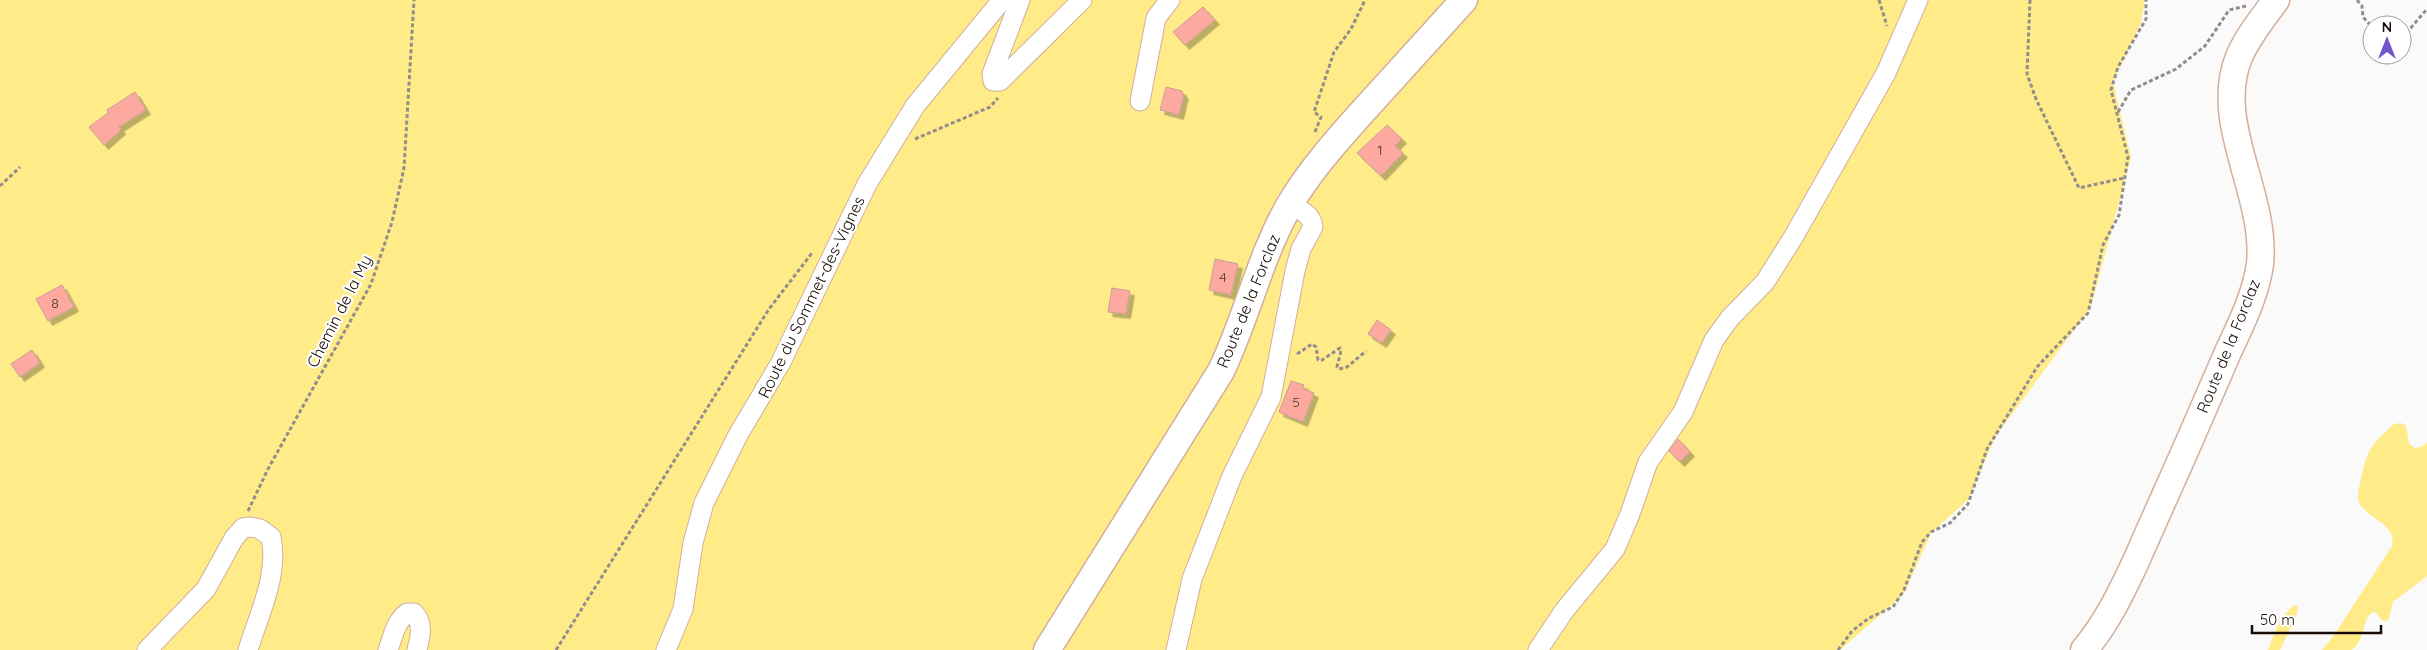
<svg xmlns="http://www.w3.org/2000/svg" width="2427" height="650" viewBox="0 0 2427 650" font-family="Quicksand,sans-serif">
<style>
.green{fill:#ffec89}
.building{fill:#fda9a0;stroke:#c69d98;filter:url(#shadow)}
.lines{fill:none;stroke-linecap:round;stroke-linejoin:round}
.minor-casing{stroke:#d2ae9b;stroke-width:21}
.secondary-casing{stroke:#d2ae9b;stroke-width:29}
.path{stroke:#938d8b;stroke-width:3;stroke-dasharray:4 2.5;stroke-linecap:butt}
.minor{stroke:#fff;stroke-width:19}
.secondary{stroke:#fff;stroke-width:26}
.labels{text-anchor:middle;stroke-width:4.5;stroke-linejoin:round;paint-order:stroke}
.number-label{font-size:14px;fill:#50322c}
.street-label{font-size:16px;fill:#170b05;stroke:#fff}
</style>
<defs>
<filter id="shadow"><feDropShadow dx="4.5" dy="4.5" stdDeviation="0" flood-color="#0004"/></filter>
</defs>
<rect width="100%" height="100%" fill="#fafafa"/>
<g class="green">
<polygon points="0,0 2145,0 2141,23 2113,82 2131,157 2091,307 1995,437 1969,499 1931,533 1904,594 1840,650 0,650"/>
<path d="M2401,423L2406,426L2409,444L2415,448L2423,446L2427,442V576L2393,602L2388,621L2381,620L2376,612L2371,613C2361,624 2365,640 2352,650H2322L2334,635L2392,546C2397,523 2366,519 2359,502C2356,494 2360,486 2361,479C2367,449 2372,444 2394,424Z"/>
<path d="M2295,605L2298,607L2297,614L2280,650H2268C2273,636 2281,613 2295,605Z"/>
</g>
<g class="building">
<polygon points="1203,7 1215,20 1185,45 1173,32"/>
<polygon points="1166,87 1182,91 1182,94 1184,94 1179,115 1160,110"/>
<polygon points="135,92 146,110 119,127 121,130 104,145 89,127 108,113 107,110"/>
<polygon points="1387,125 1402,139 1395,146 1403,153 1381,176 1357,153"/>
<polygon points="1215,259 1238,264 1231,295 1209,290"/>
<polygon points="62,285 74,307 48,321 36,299"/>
<polygon points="1112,288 1130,291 1126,314 1108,312"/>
<polygon points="1377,320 1391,330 1382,343 1368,334"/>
<polygon points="32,350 40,363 20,377 11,364"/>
<polygon points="1291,381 1304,385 1302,388 1314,393 1303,422 1279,412"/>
<polygon points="1678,439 1690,452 1680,462 1669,451"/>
</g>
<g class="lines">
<g class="minor-casing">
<g id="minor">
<polyline points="1020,0 992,74 993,81 1000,81 1082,0"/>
<polyline points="1140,101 1156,18 1170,0"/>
<path d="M147,650L206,589L234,538L243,528L251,527L260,529L271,537C279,575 259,614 248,650"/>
<path d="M388,650C393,637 395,622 407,613H414C424,624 420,637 417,650"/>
<polyline points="666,650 683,609 693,543 704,503 738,435 781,362 867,184 915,106 1002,0"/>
<path d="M1176,650L1192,579L1232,476L1271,397L1295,271L1301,249L1313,227C1312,214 1300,210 1290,205"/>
<polyline points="1538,650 1564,611 1615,549 1630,514 1648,462 1683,412 1714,340 1730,318 1765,282 1794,236 1886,73 1918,0"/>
</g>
</g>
<g class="secondary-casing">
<g id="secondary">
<path d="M1047,650L1221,371C1247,317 1260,256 1290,204C1311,169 1338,139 1365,109C1398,73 1431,36 1464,0"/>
<path d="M2084,650C2107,623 2122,591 2137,559C2156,515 2176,472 2195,428C2206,403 2217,377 2228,352C2241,324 2256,294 2260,264C2267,194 2212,123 2239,57C2248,36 2263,18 2276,0"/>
</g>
</g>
<g class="path">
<polyline points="1879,0 1887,26"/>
<polyline points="2030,0 2027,74 2036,99 2079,188 2124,178"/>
<polyline points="2357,0 2362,6 2363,17 2372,27"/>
<polyline points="2402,38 2427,9"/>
<polyline points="2118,112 2131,90 2176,69 2205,46 2229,10 2246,6"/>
<polyline points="1315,132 1321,117 1314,112 1334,52 1351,29 1365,0"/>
<polyline points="915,139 990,107 998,98"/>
<polyline points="0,186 20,167"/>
<polyline points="1297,354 1312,344 1316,347 1318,360 1322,360 1340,348 1341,351 1337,367 1339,369 1347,367 1366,351"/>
<polyline points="248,511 268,469 371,284 392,222 404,168 414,0"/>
<polyline points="556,650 769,309 812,253"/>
<polyline points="1838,650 1852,631 1869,618 1893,607 1904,590 1922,542 1931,532 1950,523 1968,504 1987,449 2037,367 2088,313 2103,245 2119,215 2128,157 2111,90 2118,67 2146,19 2146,0"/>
</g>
<use href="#minor" class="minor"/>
<use href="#secondary" class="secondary"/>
</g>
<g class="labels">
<g class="number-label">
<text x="1380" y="155">1</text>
<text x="1223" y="282">4</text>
<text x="55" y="308">8</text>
<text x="1296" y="407">5</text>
</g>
<g class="street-label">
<text transform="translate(811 297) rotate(-64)" y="6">Route du Sommet-des-Vignes</text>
<text transform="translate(1248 301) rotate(-68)" y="6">Route de la Forclaz</text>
<text transform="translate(339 311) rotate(-63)" y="6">Chemin de la My</text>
<text transform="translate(2228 346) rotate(-68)" y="6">Route de la Forclaz</text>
</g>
</g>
<g transform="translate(2387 40)"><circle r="24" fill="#ffffff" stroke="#a29d9b"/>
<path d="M0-4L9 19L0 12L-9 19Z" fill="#7053cd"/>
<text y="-8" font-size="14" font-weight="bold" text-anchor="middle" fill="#170b05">N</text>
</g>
<path d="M2252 625v8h129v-8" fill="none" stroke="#170b05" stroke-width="2.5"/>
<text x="2260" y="625" font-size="15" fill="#170b05" stroke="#ffffff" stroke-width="4" paint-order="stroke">50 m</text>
</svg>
